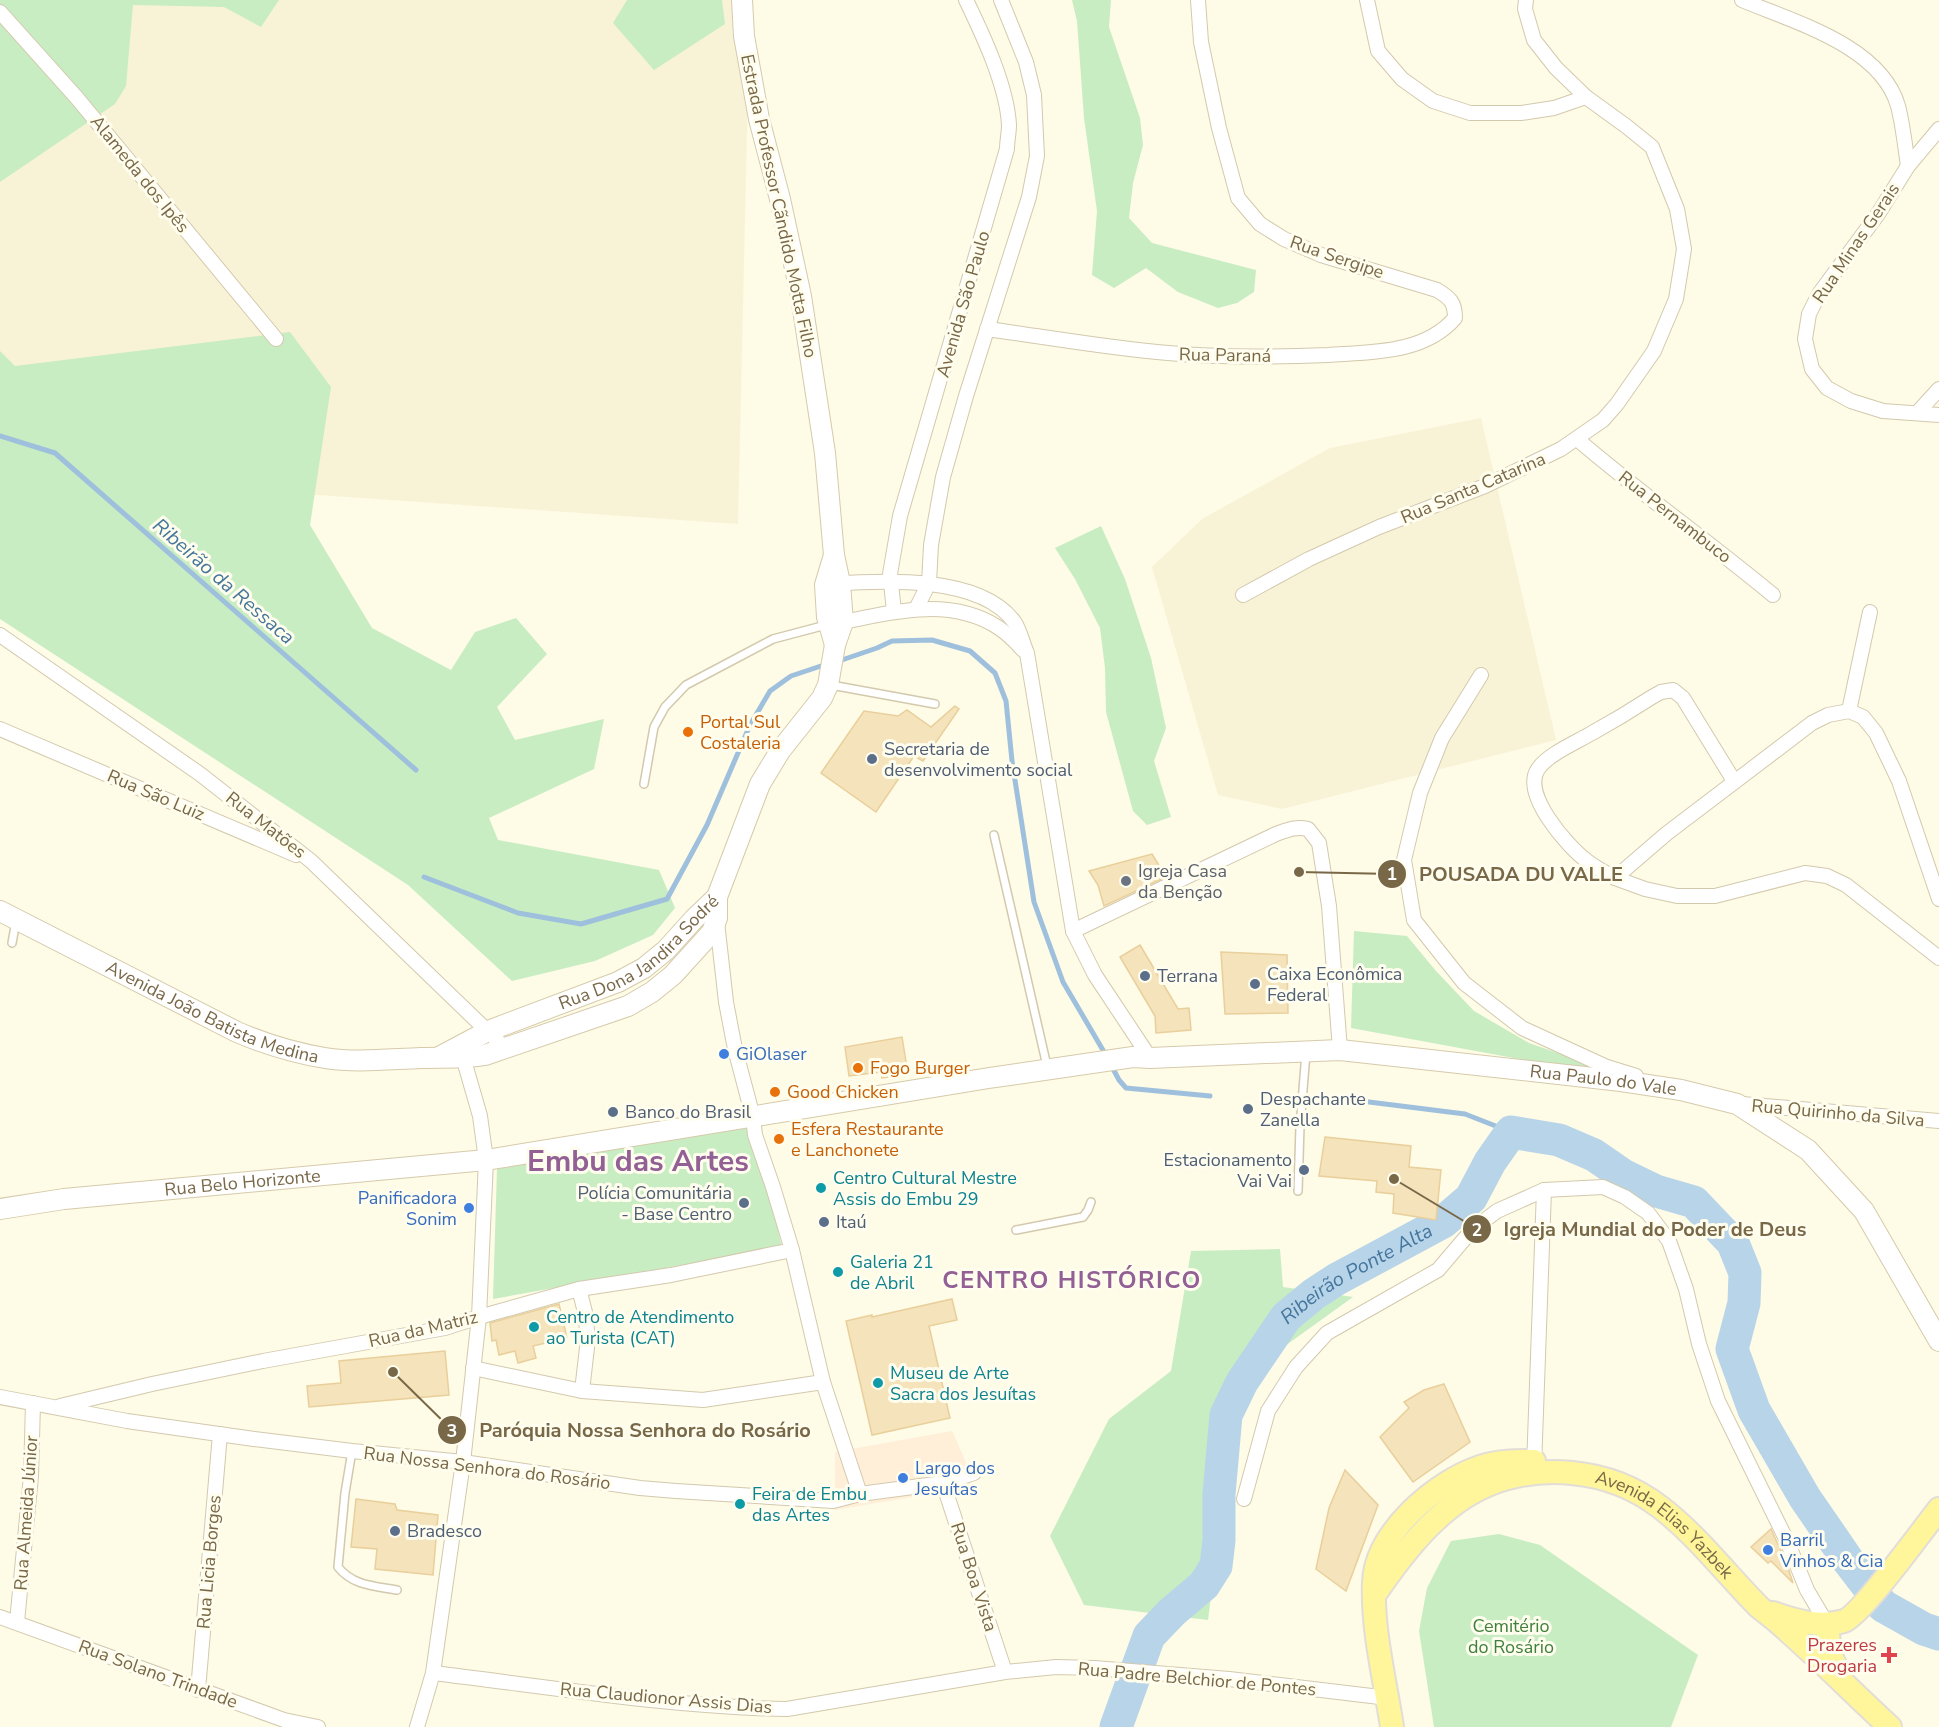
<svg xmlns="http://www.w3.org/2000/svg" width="1939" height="1727" viewBox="0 0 1939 1727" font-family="'Nunito Sans',sans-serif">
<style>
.residential{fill:#f8f3d6}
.commercial{fill:#ffefd9}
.green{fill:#c8edc3}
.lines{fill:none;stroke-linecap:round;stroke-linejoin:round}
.stream{stroke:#9ec0dc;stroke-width:5}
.river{stroke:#b8d4e9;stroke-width:33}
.building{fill:#f5e3bb;stroke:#e9cf9b;stroke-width:1.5}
.lane-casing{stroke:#d3c9ad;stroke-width:10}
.street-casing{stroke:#d3c9ad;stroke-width:16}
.secondary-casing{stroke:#d6caaa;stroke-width:22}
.primary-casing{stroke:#e2ded7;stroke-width:26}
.lane{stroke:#fff;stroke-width:7}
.street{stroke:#fff;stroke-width:14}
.secondary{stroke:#fff;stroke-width:20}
.primary{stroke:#fff69b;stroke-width:22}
.food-dot{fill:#e8710a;stroke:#fffded;stroke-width:2}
.service-dot{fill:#5c6f8a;stroke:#fffded;stroke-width:2}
.worship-dot{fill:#6b7280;stroke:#fffded;stroke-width:2}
.shop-dot{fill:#3f7fe0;stroke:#fffded;stroke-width:2}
.culture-dot{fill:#0f9aa8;stroke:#fffded;stroke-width:2}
.health-dot{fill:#e0444e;stroke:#fffded;stroke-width:2}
.labels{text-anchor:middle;stroke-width:6;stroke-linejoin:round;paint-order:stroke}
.street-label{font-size:18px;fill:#796848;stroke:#fffded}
.food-label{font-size:18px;fill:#c56008;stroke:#fffded;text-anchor:start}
.service-label{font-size:18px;fill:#4e5e75;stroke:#fffded;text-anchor:start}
.worship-label{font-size:18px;fill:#5b616d;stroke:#fffded;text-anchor:start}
.shop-label{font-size:18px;fill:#366cbe;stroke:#fffded;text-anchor:start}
.culture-label{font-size:18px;fill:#0d838f;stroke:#fffded;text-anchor:start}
.park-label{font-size:18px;fill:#40803f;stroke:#fffded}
.health-label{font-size:18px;fill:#be3a42;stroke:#fffded;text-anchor:end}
.water-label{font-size:20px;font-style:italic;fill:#45769d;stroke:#fffded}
.district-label{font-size:24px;font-weight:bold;letter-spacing:1.5px;fill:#936096;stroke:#fffded}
.town-label{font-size:30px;font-weight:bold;fill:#936096;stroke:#fffded}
.leader{fill:none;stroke:#796848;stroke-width:2}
.callout-dot{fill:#796848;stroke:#fffded;stroke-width:2}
.mark-label{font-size:18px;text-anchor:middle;font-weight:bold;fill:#fff}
.callout-label{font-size:20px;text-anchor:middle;font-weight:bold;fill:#796848;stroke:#fffded;stroke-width:6;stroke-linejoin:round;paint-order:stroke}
</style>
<rect width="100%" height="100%" fill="#fefbe6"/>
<g class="residential">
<polygon points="0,0 750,0 738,524 0,473"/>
<polygon points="1481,418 1556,740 1282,809 1218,795 1152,567 1202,519 1330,448"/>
</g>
<polygon class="commercial" points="952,1431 969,1469 972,1487 835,1510 835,1452"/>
<g class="green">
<polygon points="0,0 279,0 261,27 224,7 133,5 126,86 115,104 0,182"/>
<polygon points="627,0 722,0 725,24 654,70 613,23"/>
<polygon points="1072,0 1111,0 1109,27 1140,118 1143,145 1133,183 1129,218 1152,243 1256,270 1254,292 1237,303 1218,308 1178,292 1146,268 1114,288 1092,275 1097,211 1084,118 1077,21"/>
<polygon points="290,332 331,387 310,525 372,628 451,670 475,632 516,618 547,654 497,707 515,740 604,719 594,769 489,818 498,840 659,870 675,908 653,935 595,961 512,981 408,885 0,619 0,351 15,366"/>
<polygon points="1101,526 1125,579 1151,658 1166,728 1154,761 1171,817 1147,825 1133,811 1106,712 1105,668 1100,628 1075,579 1055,548"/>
<polygon points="1354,931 1407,936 1436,971 1474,1011 1529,1043 1578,1060 1600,1074 1351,1028"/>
<polygon points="745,1124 767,1184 782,1247 493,1299 497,1169"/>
<polygon points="1280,1249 1283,1287 1353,1297 1278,1351 1235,1410 1208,1620 1084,1605 1050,1536 1109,1419 1171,1371 1191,1251"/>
<polygon points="1499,1534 1540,1545 1698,1655 1671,1727 1434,1727 1419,1631 1427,1588 1451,1541"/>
</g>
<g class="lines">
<g class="stream">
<polyline points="0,436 55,453 416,770"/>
<polyline points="836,662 877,648 892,641 932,640 970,651 995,673 1006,701 1012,761 1034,902 1063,982 1107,1057"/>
<polyline points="424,877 518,913 581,924 667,899 707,825 750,725 770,691 791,676 827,664"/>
<polyline points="1111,1065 1119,1080 1126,1088 1210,1096"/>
<polyline points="1337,1098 1465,1114 1511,1132"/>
</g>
<path class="river" id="s1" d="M1116,1727L1149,1636L1172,1612L1204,1585L1216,1566L1219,1540V1494L1226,1415L1242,1382L1286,1317L1314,1294L1337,1279L1443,1222L1471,1198L1490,1162L1511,1132L1559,1140L1594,1155L1623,1175L1656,1191L1694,1202L1733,1243L1745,1273L1744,1303L1732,1349L1754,1410L1805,1498L1847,1559L1883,1606L1924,1629L1939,1634"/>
</g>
<g class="building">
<polygon points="955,706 959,709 923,761 914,756 876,812 821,773 864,711 898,716 907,710 931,727"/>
<polygon points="1152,854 1166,877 1104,906 1098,885 1089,871"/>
<polygon points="1140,945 1178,1009 1189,1008 1191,1030 1156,1033 1155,1016 1120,957"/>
<polygon points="1221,952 1287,955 1288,1013 1225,1014"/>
<polygon points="902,1037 908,1074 882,1078 881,1072 849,1076 845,1047"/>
<polygon points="1325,1137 1411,1146 1409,1167 1441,1170 1436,1220 1393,1213 1394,1194 1376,1192 1377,1181 1319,1176"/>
<polygon points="952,1299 957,1320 929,1326 950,1418 872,1435 846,1321 872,1315 872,1317"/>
<polygon points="559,1304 567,1338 533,1346 536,1358 518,1363 515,1351 499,1355 496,1340 492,1341 490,1323"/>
<polygon points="445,1351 449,1395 309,1407 307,1386 341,1383 339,1361"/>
<polygon points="1444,1384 1470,1442 1413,1482 1380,1437 1409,1408 1404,1402 1424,1390"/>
<polygon points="1345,1470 1378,1505 1346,1591 1316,1569 1329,1508"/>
<polygon points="356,1499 395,1504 397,1510 438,1515 433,1575 375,1569 377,1549 351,1547"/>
<polygon points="1771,1529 1786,1562 1793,1583 1771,1561 1768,1563 1751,1547"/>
</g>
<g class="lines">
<g class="lane-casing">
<g id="lane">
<polyline points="831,685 935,704"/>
<polyline points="644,784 654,727 665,707 686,685 773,639 826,625"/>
<polyline points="994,835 1047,1066"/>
<polyline points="12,943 16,921"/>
<polyline points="1298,1191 1300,1126 1306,1053"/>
<polyline points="1016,1230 1083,1217 1088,1210 1091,1202"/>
<path d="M352,1451L345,1493L338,1567C353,1586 375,1586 397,1590"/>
</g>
</g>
<g class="street-casing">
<g id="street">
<polyline points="1367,0 1378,51 1402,79 1433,101 1470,113 1521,113 1554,108 1586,97"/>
<path d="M1742,0C1794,22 1881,46 1898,106C1903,125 1905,146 1908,166"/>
<polyline points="0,12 77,98 276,339"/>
<polyline points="1939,129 1908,166 1878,214 1819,294 1809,314 1805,339 1812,369 1827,388 1851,401 1883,411 1939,415"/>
<path d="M987,329C1047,337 1107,348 1168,353C1221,358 1275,357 1328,355C1371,352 1424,354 1455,318C1455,302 1450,298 1437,290L1321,255L1284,239L1260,224L1238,198L1219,128L1201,42L1198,0"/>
<polyline points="1918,412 1939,389"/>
<path d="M1577,439C1640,493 1709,542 1773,595"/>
<path d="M831,584C882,580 982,575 1015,623C1020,631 1023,644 1027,653L1073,931L1095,975L1150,1058"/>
<polyline points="1243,595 1309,559 1379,527 1485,486 1561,449 1603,420 1617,404 1654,351 1676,299 1684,249 1677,209 1652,147 1626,126 1586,97 1556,68 1534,40 1525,9 1526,0"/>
<polyline points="916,609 929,583 931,545 943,477 966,396 1029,197 1037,156 1034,95 1026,62 1001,0"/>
<path d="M894,611L890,574L900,516L1007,149C1007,141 1009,133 1009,125C1007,86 983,35 966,0"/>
<path d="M834,624C889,613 949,595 999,628C1008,634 1016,642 1023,650"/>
<polyline points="0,635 200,774 311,861 505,1048"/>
<polyline points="1481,675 1442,738 1420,793 1404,860 1414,920 1464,983 1522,1028 1607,1067 1636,1076"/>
<polyline points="1849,711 1870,612"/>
<polyline points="0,729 296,855"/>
<path d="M1615,878C1606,873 1596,868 1587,861C1568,847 1521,794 1538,769C1548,754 1577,742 1592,733C1612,722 1632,710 1652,697L1661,692L1673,690L1683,698L1734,781"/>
<polyline points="1939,899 1899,781 1876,733 1863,717 1849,711 1828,715 1812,723 1666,834 1615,878 1645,889 1677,896 1715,896 1805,873 1827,876 1846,885 1939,958"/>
<polyline points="717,922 726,1002 735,1049 753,1117 755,1135 773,1187 792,1250 823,1382 860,1494"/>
<path d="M1073,931L1276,834C1287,830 1296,826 1308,829L1319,843L1329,906L1340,1050"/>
<polyline points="1742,1104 1939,1121"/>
<polyline points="579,1289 585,1312 588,1339 582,1391"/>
<polyline points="473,1368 582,1391 703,1400 823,1382"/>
<polyline points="0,1397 127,1421 254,1439 352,1451 463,1462 640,1488 676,1491 833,1501 860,1494 943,1483 974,1473"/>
<polyline points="60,1406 152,1384 263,1361 445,1328 479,1317 579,1289 671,1275 792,1250"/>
<polyline points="1534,1467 1544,1190"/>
<polyline points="943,1483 1005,1672"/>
<polyline points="1244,1499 1268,1411 1296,1367 1327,1333 1438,1270 1472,1230 1497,1211 1544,1190 1603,1187 1625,1197 1648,1213 1669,1241 1686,1289 1699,1344 1718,1401 1787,1541 1807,1590 1827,1624"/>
<polyline points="0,1617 284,1720 318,1727"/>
<polyline points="17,1622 31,1476 33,1403"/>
<path d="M433,1673C550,1687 669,1707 787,1709L1005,1672L1056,1667L1094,1668L1229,1679L1388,1698"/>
<polyline points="198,1690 220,1434"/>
<polyline points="417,1727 433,1673 463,1462 479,1317 486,1160 480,1116 461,1050"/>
</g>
</g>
<g class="secondary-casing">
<g id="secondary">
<polyline points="834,555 825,585 827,617 835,645"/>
<path id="s2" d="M0,911L237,1032C265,1044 294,1053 325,1058C356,1063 390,1059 421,1058C444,1057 462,1059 485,1055L628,1006L652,992L673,975L712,932L717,918V897L760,784L780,751L822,698L828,685L835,645L843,622L840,583L834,555L825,453L801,296L780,199L759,119L744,36L742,0"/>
<path id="s3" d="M439,1057L488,1031L618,982L644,968L666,950L694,919L717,897"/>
<path id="s4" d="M0,1209L64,1199L486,1160L989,1078L1133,1057L1150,1058L1340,1050L1621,1081L1681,1090L1737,1104L1808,1150L1864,1211L1939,1341"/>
</g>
</g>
<g class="primary-casing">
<g id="primary">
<path id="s5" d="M1375,1594C1425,1521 1476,1464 1572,1473C1604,1476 1634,1487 1660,1507C1697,1535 1726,1574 1759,1607C1766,1613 1774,1618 1780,1624C1818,1657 1853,1693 1890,1727"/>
<path d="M1773,1613C1795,1621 1820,1628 1844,1621C1861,1615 1924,1528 1939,1509"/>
<polyline points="1827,1624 1830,1654 1841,1677"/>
<path d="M1392,1727C1385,1680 1372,1630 1374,1582C1376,1533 1435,1482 1480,1467C1498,1461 1515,1461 1534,1461"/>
</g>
</g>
<use href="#lane" class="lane"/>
<use href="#street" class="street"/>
<use href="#secondary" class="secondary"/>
<use href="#primary" class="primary"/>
</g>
<g class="food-dot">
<circle cx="688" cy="732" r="6"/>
<circle cx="858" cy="1068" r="6"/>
<circle cx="775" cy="1092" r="6"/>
<circle cx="779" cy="1139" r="6"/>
</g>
<g class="service-dot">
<circle cx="872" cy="759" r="6"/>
<circle cx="1145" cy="976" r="6"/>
<circle cx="1255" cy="984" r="6"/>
<circle cx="1248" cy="1109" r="6"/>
<circle cx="613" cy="1112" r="6"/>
<circle cx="1304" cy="1170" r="6"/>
<circle cx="744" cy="1203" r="6"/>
<circle cx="824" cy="1222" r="6"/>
<circle cx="395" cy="1531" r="6"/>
</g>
<circle class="worship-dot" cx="1126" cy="881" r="6"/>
<g class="shop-dot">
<circle cx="724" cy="1054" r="6"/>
<circle cx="469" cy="1208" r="6"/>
<circle cx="903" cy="1478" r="6"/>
<circle cx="1768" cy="1550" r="6"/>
</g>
<g class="culture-dot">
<circle cx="821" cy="1188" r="6"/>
<circle cx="838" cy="1272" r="6"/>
<circle cx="534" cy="1327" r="6"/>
<circle cx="878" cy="1383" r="6"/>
<circle cx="740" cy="1504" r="6"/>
</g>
<path class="health-dot" d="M1886 1646h6v6h6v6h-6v6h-6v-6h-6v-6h6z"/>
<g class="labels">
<g class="street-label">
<text transform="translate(140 174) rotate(51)" y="6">Alameda dos Ipês</text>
<text transform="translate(779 206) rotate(78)" y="6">Estrada Professor Cãndido Motta Filho</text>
<text transform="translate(1856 243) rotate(-56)" y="6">Rua Minas Gerais</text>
<text transform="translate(1337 257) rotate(19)" y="6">Rua Sergipe</text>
<text transform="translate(963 304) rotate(-74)" y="6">Avenida São Paulo</text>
<text transform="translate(1225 355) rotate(1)" y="6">Rua Paraná</text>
<text transform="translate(1473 488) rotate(-23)" y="6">Rua Santa Catarina</text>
<text transform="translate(1675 517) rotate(38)" y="6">Rua Pernambuco</text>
<text transform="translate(156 795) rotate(23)" y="6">Rua São Luiz</text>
<text transform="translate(266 825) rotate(38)" y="6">Rua Matões</text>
<text dy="6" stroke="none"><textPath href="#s3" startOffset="228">Rua Dona Jandira Sodré</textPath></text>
<text dy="6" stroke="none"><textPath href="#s2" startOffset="236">Avenida João Batista Medina</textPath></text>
<text dy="6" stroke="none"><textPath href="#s4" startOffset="1616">Rua Paulo do Vale</textPath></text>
<text transform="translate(1838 1113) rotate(5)" y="6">Rua Quirinho da Silva</text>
<text dy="6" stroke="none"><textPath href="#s4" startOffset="244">Rua Belo Horizonte</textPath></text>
<text transform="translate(423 1329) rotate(-13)" y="6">Rua da Matriz</text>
<text transform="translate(487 1468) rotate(7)" y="6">Rua Nossa Senhora do Rosário</text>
<text transform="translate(26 1513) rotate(-86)" y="6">Rua Almeida Júnior</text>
<text dy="6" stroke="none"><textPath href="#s5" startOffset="354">Avenida Elias Yazbek</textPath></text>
<text transform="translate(209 1562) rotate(-85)" y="6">Rua Licia Borges</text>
<text transform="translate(974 1577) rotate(72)" y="6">Rua Boa Vista</text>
<text transform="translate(158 1674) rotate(20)" y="6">Rua Solano Trindade</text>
<text transform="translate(1197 1679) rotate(5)" y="6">Rua Padre Belchior de Pontes</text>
<text transform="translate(666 1698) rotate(5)" y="6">Rua Claudionor Assis Dias</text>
</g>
<g class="food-label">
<text x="700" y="728">Portal Sul<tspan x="700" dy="21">Costaleria</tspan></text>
<text x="870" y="1074">Fogo Burger</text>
<text x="787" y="1098">Good Chicken</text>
<text x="791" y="1135">Esfera Restaurante<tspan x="791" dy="21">e Lanchonete</tspan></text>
</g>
<g class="service-label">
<text x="884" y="755">Secretaria de<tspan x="884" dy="21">desenvolvimento social</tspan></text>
<text x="1267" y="980">Caixa Econômica<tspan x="1267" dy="21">Federal</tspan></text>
<text x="1157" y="982">Terrana</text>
<text x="1260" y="1105">Despachante<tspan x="1260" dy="21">Zanella</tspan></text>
<text x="625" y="1118">Banco do Brasil</text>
<text x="1292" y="1166" text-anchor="end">Estacionamento<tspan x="1292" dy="21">Vai Vai</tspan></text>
<text x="732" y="1199" text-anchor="end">Polícia Comunitária<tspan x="732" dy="21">- Base Centro</tspan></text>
<text x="836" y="1228">Itaú</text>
<text x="407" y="1537">Bradesco</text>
</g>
<g class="worship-label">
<text x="1138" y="877">Igreja Casa<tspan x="1138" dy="21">da Benção</tspan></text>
</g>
<g class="shop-label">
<text x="736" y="1060">GiOlaser</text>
<text x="457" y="1204" text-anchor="end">Panificadora<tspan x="457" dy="21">Sonim</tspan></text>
<text x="915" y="1474">Largo dos<tspan x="915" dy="21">Jesuítas</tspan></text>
<text x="1780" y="1546">Barril<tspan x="1780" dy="21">Vinhos &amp; Cia</tspan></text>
</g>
<g class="culture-label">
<text x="833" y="1184">Centro Cultural Mestre<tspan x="833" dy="21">Assis do Embu 29</tspan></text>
<text x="850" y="1268">Galeria 21<tspan x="850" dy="21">de Abril</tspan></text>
<text x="546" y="1323">Centro de Atendimento<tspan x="546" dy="21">ao Turista (CAT)</tspan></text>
<text x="890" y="1379">Museu de Arte<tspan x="890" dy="21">Sacra dos Jesuítas</tspan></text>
<text x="752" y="1500">Feira de Embu<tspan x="752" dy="21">das Artes</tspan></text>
</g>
<g class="park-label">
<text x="1511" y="1632">Cemitério<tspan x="1511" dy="21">do Rosário</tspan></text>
</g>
<g class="health-label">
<text x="1877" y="1651">Prazeres<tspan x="1877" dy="21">Drogaria</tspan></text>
</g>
<g class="water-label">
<text transform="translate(224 581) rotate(41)" y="7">Ribeirão da Ressaca</text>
<text dy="7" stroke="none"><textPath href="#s1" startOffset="544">Ribeirão Ponte Alta</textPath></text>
</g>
<g class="district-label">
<text x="1072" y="1288">CENTRO HISTÓRICO</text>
</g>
<g class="town-label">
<text x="638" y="1171">Embu das Artes</text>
</g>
</g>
<path class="leader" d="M1299 872L1392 874M1394 1179L1477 1229M393 1372L452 1430"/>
<g class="callout-dot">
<circle cx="1299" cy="872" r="6"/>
<circle cx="1394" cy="1179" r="6"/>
<circle cx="393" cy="1372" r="6"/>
<circle cx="1392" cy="874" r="15"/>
<circle cx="1477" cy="1229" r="15"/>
<circle cx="452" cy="1430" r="15"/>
</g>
<g class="mark-label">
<text x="1392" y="880">1</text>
<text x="1477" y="1236">2</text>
<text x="452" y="1437">3</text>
</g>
<g class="callout-label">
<text x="1521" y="881">POUSADA DU VALLE</text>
<text x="1655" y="1236">Igreja Mundial do Poder de Deus</text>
<text x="645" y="1437">Paróquia Nossa Senhora do Rosário</text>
</g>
</svg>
